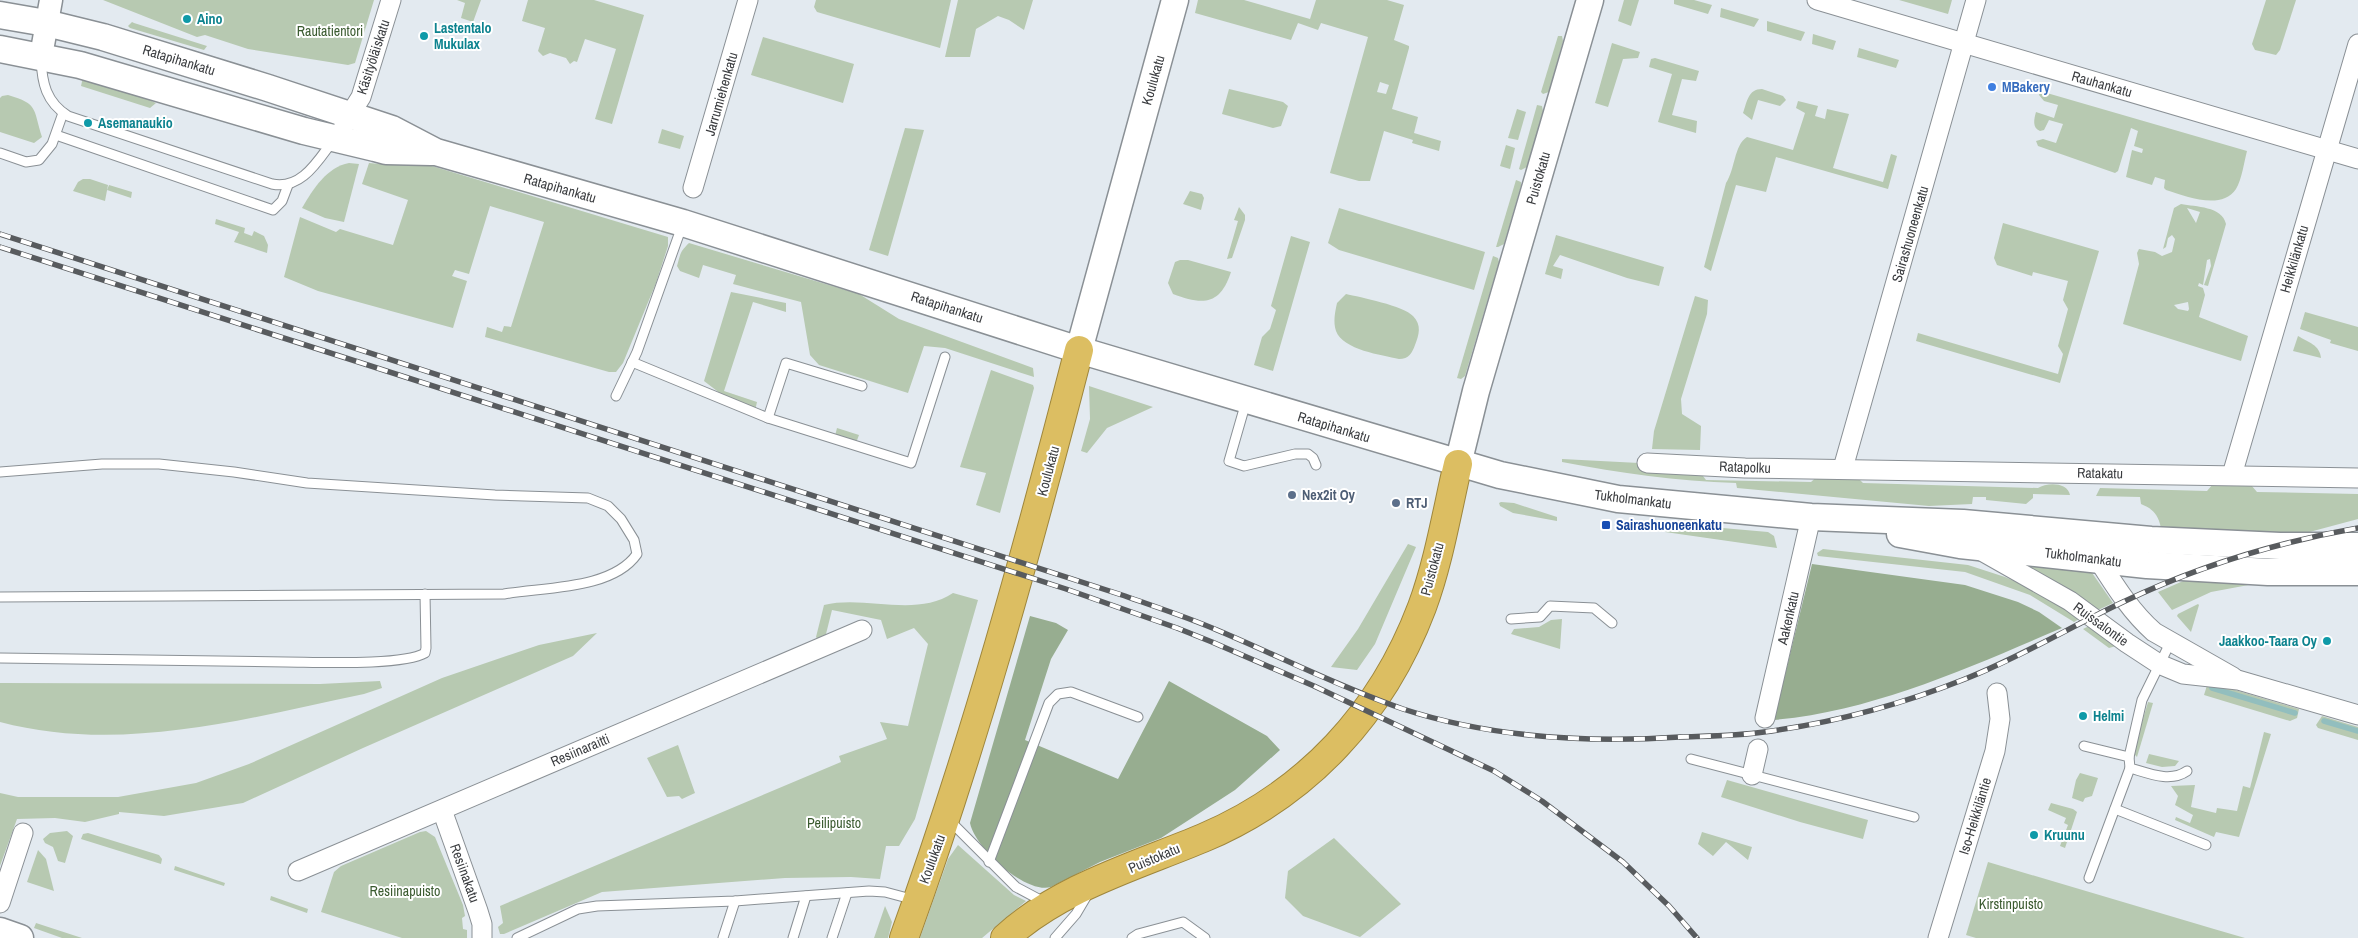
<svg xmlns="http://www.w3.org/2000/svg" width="2358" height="938" viewBox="0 0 2358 938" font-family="'Archivo Narrow',sans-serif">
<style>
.green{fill:#b7c9b1;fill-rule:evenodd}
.forest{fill:#97ad90}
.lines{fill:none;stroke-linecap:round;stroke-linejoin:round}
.stream{stroke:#92bebe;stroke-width:5.5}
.service-casing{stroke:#8a9095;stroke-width:11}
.minor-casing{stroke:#8a9095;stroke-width:21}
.tertiary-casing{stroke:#8a9095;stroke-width:25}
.secondary-casing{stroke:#8a9095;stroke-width:29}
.trunk-casing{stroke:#9e863c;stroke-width:30}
.service{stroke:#fff;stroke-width:9}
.minor{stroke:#fff;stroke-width:19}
.tertiary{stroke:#fff;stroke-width:22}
.secondary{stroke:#fff;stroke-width:26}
.trunk{stroke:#dcbe62;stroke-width:28}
.rail-casing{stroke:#585b5e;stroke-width:5.5}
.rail{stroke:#fff;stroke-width:4;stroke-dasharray:11;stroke-linecap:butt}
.culture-dot{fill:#0f9aa8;stroke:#fff;stroke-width:2}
.shop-dot{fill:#3f7fe0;stroke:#fff;stroke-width:2}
.service-dot{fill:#5c6f8a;stroke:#fff;stroke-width:2}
.transit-dot{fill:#1a4fb4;stroke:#fff;stroke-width:2}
.labels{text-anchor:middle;stroke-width:4;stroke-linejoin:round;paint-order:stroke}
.culture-label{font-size:14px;font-weight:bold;fill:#0d838f;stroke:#fff;text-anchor:start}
.park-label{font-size:14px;fill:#3a5a2f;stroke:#fff}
.street-label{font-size:14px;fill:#3b3d40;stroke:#fff}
.shop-label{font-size:14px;font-weight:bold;fill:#366cbe;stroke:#fff;text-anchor:start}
.service-label{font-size:14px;font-weight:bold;fill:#4e5e75;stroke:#fff;text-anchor:start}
.transit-label{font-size:14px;font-weight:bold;fill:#164399;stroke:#fff;text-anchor:start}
</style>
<rect width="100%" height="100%" fill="#e3eaf0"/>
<g class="green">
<polygon points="103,0 374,0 355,63 348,65 248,49 205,35 197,37"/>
<polygon points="457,0 481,0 473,22 461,18 465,3"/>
<polygon points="528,0 594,0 644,15 612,124 595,119 616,49 585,39 577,62 574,61 570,64 566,58 550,53 543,56 538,51 545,28 522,21"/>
<polygon points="816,0 951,0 940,48 817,12 814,7"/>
<polygon points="958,0 1033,0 1024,30 1009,20 998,16 976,29 970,57 945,57"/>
<path d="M1198,0H1244L1310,19L1316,0H1387L1404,5L1394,40L1409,46V48L1392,109L1418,117L1414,133L1441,141L1439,151L1412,143L1413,140L1384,131L1370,181H1359L1330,173L1368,37L1321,23L1318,30L1298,23L1291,40L1195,13ZM1380,82L1389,85L1386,94L1377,92Z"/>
<polygon points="1624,0 1639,0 1631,26 1618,21"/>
<polygon points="1674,0 1694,0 1712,5 1708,14 1674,4"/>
<polygon points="1899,0 1952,0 1948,14"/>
<polygon points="2266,0 2296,0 2280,50 2276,55 2255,50 2252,44"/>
<polygon points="1721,8 1759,19 1754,27 1720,17"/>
<polygon points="1767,21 1805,32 1801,41 1767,31"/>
<polygon points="132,22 134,23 207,46 204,50 130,28 128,26"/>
<polygon points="1813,34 1836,41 1833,50 1812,44"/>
<polygon points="1558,36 1562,36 1563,41 1549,92 1543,94 1541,92"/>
<polygon points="763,37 854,64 843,103 751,75"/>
<polygon points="1612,43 1640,52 1638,58 1623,59 1608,107 1595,103"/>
<polygon points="1859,48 1899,60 1896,68 1857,57"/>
<polygon points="1655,58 1699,71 1696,81 1682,79 1672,115 1697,121 1696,133 1658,122 1672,74 1649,67 1651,59"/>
<polygon points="83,77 127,90 156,103 150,108 81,86"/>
<polygon points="1229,89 1283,102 1288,106 1281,126 1273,128 1222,114"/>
<path d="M1762,89L1783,96L1786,100L1780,106L1758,100L1752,120L1743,113C1747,102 1748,89 1762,89Z"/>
<path d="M2040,91L2247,151C2244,162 2242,179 2236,189C2221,211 2186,196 2166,190L2164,188L2165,180L2155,177L2152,185L2126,177L2132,150L2142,153L2143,149L2134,146L2138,131L2131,128L2118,171L2115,173L2038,146L2036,141L2043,139L2056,143L2063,124L2049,120L2044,130L2040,131C2032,128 2034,119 2036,112L2054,118L2058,105L2044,101L2039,95Z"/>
<path d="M8,95C39,104 33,109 42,137L34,143L0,132V98L2,96Z"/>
<path d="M1798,101L1818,106L1815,116L1825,119L1827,109L1849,114L1833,168L1883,182L1891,154L1897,156L1888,189L1776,157L1766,192L1736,185L1711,271L1704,267L1726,183C1735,170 1734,145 1747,137L1793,150L1805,113L1796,108Z"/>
<polygon points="1537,105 1542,106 1543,111 1527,167 1521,170 1519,169"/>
<polygon points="1517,109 1526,112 1518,140 1508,138"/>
<polygon points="905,128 924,130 888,256 869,250"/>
<polygon points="662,129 684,136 680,149 658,143"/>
<polygon points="1506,145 1515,148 1510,169 1500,166"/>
<polygon points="381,158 422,163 668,237 668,246 656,283 623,363 616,372 609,372 485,337 487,327 502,332 504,326 511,327 544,222 490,206 469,274 455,270 452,276 467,281 453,328 318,291 284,277 300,217 336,232 340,229 393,245 408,200 362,184 369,163 380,164"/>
<path d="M349,163L359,164L344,222L325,218L302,208C313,189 327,167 349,163Z"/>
<polygon points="83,179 90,179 108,185 105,201 73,191 78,182"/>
<polygon points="1516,180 1521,182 1521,186 1504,244 1498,247 1496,247"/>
<polygon points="109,185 132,192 131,198 107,190"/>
<polygon points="1190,191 1202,194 1204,198 1201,210 1183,204"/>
<path d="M2181,204C2196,207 2222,206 2226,224L2208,286L2204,285L2211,266L2210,259L2207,260L2203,285L2199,283L2198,286L2203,288L2205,295L2199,317L2248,336L2241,361L2123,324L2139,264L2137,253L2139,249L2155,252L2162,256L2172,252L2175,239L2172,235L2168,238L2166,247L2163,249L2174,208ZM2187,208L2200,212L2196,223ZM2188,302L2189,309L2188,311L2178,309L2174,305Z"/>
<polygon points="1239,207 1245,215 1245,220 1232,258 1227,259 1238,221 1234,220"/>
<polygon points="1339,208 1485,252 1474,290 1339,250 1328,243"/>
<polygon points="216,219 245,228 244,233 252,236 254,231 264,236 268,245 267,253 234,242 239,232 215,224"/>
<polygon points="2003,223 2099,251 2060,383 1916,341 1918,333 2058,374 2063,354 2058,346 2068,309 2063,300 2068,281 2033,272 2032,276 1997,265 1994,258"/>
<polygon points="1556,235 1664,267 1659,286 1627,278 1560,255 1553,266 1563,269 1561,279 1545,274"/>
<polygon points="1291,236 1310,242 1273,371 1254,365 1262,337 1270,329 1276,310 1271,306"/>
<path d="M689,243L859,294L899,319L1033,368L1034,377L945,348L924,346L908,393L819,365L810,355L801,302L733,284L736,275L703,265L699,278L680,271L677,266C681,252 680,252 689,243Z"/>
<polygon points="1493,256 1498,258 1499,262 1465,376 1461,379 1457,378"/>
<path d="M1180,260H1188L1231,272C1220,306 1202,305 1173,294L1168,283L1175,262Z"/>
<polygon points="731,292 786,303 786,312 753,302 724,391 757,402 755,411 721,394 704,381"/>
<path d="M1346,294C1360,297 1404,306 1413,316C1422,325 1419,335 1415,345C1412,353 1409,359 1399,359C1382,355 1343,350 1336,331C1333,322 1335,312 1337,303Z"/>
<polygon points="1695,296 1708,300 1707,314 1681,399 1682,414 1701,426 1700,450 1652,449 1654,431"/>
<polygon points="2305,312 2358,327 2358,351 2330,343 2331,340 2300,329"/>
<path d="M2298,336C2308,342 2320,345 2321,358L2293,351Z"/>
<polygon points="991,370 1033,385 1034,388 1000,513 976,505 986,473 960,467"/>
<polygon points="1089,386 1153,407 1107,428 1087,453 1081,451 1090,419"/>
<polygon points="837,428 859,435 856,443 835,436"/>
<path d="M1562,459L1639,463L1700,472L1706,480L1811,482L1819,475L1858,478L1863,483L2038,488C2047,482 2068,482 2070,495L2033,494V498L2026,504L1986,500V497H1973L1972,504L1929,506L1737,488L1736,483C1677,481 1620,473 1562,462Z"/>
<path d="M2213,484L2251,485L2257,492L2358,494V519L2302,534L2161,528C2158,514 2153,509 2141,504L2140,497L2096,496L2100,488L2207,491Z"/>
<polygon points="1501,502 1514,503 1557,517 1557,521 1513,513 1500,506 1499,503"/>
<polygon points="1677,524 1768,532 1774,536 1777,548 1665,532"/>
<polygon points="1408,544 1416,547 1375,644 1357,670 1331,667 1358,629"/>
<polygon points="1823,549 1968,565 2005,577 2033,589 2081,618 2074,622 2030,595 1965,572 1818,556 1817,553"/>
<polygon points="2018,564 2090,570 2113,603 2096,611"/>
<polygon points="2190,578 2254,584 2211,592 2172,610 2158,592"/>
<path d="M953,593L978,600L915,819L899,846H886L880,879L851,877L785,878L602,892L504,934H500L498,927L503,923L500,906L841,762L839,756L887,739L880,722L908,726L928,644L914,628L887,639L881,620L832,610L825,638L820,642L816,637L824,605C865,595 916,618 953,593Z"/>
<polygon points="2198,604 2199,605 2191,632 2177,616 2178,614"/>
<polygon points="1562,619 1560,649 1511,634 1514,629 1539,627 1551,620"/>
<polygon points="2091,625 2116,646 2109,648 2083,629"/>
<polygon points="597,633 573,656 363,748 243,803 164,816 119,812 119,814 85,822 55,818 17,819 0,866 0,793 18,797 118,797 196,783 249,764 442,678 539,645"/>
<path d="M380,681L382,688L364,694C245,719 121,754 0,722V683L320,684Z"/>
<polygon points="2208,682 2299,709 2297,718 2290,721 2204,695"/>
<polygon points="2148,702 2153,703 2137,757 2133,753"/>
<polygon points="2322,716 2358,727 2358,740 2318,728 2316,725"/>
<polygon points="2264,732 2271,734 2239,837 2216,832 2214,837 2175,820 2176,817 2190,823 2193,815 2175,805 2178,796 2171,786 2195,785 2191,807 2216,813 2217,808 2237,811 2243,786 2250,788"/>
<polygon points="678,745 695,793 682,799 679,796 667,797 647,758"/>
<polygon points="2149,754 2179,761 2175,766 2162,767 2146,763"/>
<polygon points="2080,773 2098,778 2092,796 2085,798 2083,802 2072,798 2076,780"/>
<polygon points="1727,780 1868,820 1863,839 1800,822 1721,797"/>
<polygon points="2051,803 2073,809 2077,812 2065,848 2060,846 2068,825 2064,823 2066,818 2048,810"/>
<polygon points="67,831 73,836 65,863 58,861 53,847 45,843 43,839 50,833"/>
<polygon points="426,831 435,837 463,905 465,916 462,918 463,929 467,930 467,938 402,938 321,912 334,872 341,866 420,832"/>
<polygon points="1702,832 1752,847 1748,860 1726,842 1713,856 1698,844"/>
<polygon points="88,833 159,855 162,859 161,864 81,839 83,834"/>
<polygon points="1334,838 1401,904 1360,937 1303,916 1285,898 1288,871"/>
<polygon points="958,845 1014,895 1026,901 982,938 920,938 948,859"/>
<polygon points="38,850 46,859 54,891 27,882"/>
<polygon points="1988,862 2214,929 2245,938 1976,938 1966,935"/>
<polygon points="175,866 225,883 224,886 174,870"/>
<polygon points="271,896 308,909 307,913 270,900"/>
<polygon points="885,906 892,922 888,938 874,938"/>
<polygon points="36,923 82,938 62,938 34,928"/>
</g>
<g class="forest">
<path d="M1812,564L1965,585L2018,602L2039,612L2062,628C1970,667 1874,711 1774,720Z"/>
<path d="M1030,616L1056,623L1068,630L1051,659L1025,740L1118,779L1169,681L1267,736L1280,750L1235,790L1161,838L1100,862L1051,887C1025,894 975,848 970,823Z"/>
</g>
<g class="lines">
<g class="stream">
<polyline points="2212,688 2295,713"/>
<polyline points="2324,721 2358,731"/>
</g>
<g class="service-casing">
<g id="service">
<path d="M41,59C42,83 46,102 68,116L272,184C301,190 317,162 332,142"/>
<polyline points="56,135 273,210 282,201 288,185"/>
<polyline points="0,153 26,162 39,160 52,144 63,113"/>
<polyline points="632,362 768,418 911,463 945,357"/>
<polyline points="616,396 637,352 682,226"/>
<polyline points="1246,402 1229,461 1244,466 1295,454 1308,454 1313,458 1316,465"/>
<polyline points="768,418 786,363 862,386"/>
<path d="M0,472L102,464H159L234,472L307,483L495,495L588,498L608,506L621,519L634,540L637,554C612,590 543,587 504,594L0,597"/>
<polyline points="1511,619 1540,617 1550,606 1594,608 1612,623"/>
<path d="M0,658C95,659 190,661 286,662C315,662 403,666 425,653L426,648L425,594"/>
<path d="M2084,746L2129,757L2130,768C2148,773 2170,783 2187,771"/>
<polyline points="2129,757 2142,700 2171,641"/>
<polyline points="1691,759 1914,817"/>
<polyline points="2115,809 2206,845"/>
<polyline points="949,820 1016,887 1046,903"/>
<polyline points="989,862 1049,703 1058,694 1071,692 1138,717"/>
<polyline points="2089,878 2130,768"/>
<polyline points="517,938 578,909 597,906 735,901 869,891 885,892 915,900"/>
<polyline points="723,938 735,901"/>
<polyline points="793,938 806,896"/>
<polyline points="832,938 847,893"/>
<polyline points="1055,938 1076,914 1089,892"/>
<polyline points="1132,938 1138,934 1183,922 1205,938"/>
</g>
</g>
<g class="minor-casing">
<g id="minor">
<polyline points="1817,0 2358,159"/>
<polyline points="344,124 361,97 391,0"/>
<polyline points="693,188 748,0"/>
<polyline points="1647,463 1745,468 2358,478"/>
<polyline points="1843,468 1976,0"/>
<polyline points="2232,475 2358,44"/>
<polyline points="1980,550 2070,601 2127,643 2159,664 2183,674 2238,680 2358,715"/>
<path d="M2094,553C2112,581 2129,610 2154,632L2233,677"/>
<polyline points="1765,718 1811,517"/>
<polyline points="1752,775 1758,749"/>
<polyline points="442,810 478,911 482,924 482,938"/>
<polyline points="298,871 862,630"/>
<polyline points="0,903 23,833"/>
<polyline points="1938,938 1995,751 2000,719 1997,693"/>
</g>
</g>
<g class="tertiary-casing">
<polyline id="tertiary" points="41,56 51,0"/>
</g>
<g class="secondary-casing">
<g id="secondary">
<polyline points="0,15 46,23 103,37 268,88 392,129 436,152 683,223 1079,350 1500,475 1618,499 1811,517 1963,523 2151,540 2280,546 2358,546"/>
<polyline points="0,49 80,65 304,131 375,148 386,151 431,152"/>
<polyline points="1079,350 1175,0"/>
<polyline points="1458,464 1476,391 1590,0"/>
<polyline points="1900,534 1960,545 2147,565 2268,572 2358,572"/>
<polyline points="0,931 20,938"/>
</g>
</g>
<g class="trunk-casing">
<g id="trunk">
<path d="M904,938C974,745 1028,548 1079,350"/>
<path d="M1005,938C1059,888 1136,866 1203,838C1307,794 1382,713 1422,607C1439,561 1447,511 1458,464"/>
</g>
</g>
<use href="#service" class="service"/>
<use href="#minor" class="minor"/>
<use href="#tertiary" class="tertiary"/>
<use href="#secondary" class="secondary"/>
<use href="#trunk" class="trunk"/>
<g class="rail-casing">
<g id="rail">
<path d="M0,234L1125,596C1156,607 1187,617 1217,630C1279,656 1339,687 1403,709C1492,738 1587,743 1680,737C1708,736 1736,736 1764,732C1833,723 1900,705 1965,679C2019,658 2070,627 2123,602C2196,567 2278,542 2358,528"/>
<polyline points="0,247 1066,589 1177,628 1212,642 1314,686 1494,771 1542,801 1623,862 1669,906 1697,938"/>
</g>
</g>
<use href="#rail" class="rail"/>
</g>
<g class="culture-dot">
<circle cx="187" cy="19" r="5"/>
<circle cx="424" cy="36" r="5"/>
<circle cx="88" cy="123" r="5"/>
<circle cx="2327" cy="641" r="5"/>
<circle cx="2083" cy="716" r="5"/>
<circle cx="2034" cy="835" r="5"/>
</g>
<circle class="shop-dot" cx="1992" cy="87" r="5"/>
<g class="service-dot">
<circle cx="1292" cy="495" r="5"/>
<circle cx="1396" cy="503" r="5"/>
</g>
<rect class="transit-dot" x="1601" y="520" width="10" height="10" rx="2.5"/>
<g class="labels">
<g class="culture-label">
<text x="197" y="24">Aino</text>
<text x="434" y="33">Lastentalo<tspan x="434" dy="16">Mukulax</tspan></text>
<text x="98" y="128">Asemanaukio</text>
<text x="2317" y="646" text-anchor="end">Jaakkoo-Taara Oy</text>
<text x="2093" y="721">Helmi</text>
<text x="2044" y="840">Kruunu</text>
</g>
<g class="park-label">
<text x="330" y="36">Rautatientori</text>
<text x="834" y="828">Peilipuisto</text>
<text x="405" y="896">Resiinapuisto</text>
<text x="2011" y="909">Kirstinpuisto</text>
</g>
<g class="street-label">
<text transform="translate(373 57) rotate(-72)" y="5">Käsityöläiskatu</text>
<text transform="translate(179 60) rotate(17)" y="5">Ratapihankatu</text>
<text transform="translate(1153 80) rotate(-74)" y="5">Koulukatu</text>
<text transform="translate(2102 84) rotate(16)" y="5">Rauhankatu</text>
<text transform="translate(721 94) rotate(-74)" y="5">Jarrumiehenkatu</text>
<text transform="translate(1538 178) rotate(-74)" y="5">Puistokatu</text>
<text transform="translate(560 188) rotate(16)" y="5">Ratapihankatu</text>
<text transform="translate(1910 234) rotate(-74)" y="5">Sairashuoneenkatu</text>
<text transform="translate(2294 259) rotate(-74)" y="5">Heikkilänkatu</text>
<text transform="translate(947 307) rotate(18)" y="5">Ratapihankatu</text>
<text transform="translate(1334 427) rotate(17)" y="5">Ratapihankatu</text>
<text transform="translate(1745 467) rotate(2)" y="5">Ratapolku</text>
<text transform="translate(1048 471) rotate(-75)" y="5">Koulukatu</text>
<text transform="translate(2100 473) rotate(1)" y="5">Ratakatu</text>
<text transform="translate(1633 499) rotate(7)" y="5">Tukholmankatu</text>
<text transform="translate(2083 557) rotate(7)" y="5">Tukholmankatu</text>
<text transform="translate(1432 569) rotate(-75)" y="5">Puistokatu</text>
<text transform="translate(1788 618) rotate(-77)" y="5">Aakenkatu</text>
<text transform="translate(2101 624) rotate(36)" y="5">Ruissalontie</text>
<text transform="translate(580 750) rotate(-23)" y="5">Resiinaraitti</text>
<text transform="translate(1975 816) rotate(-73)" y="5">Iso-Heikkiläntie</text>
<text transform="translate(1154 858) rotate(-23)" y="5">Puistokatu</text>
<text transform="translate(932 859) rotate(-70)" y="5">Koulukatu</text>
<text transform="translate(465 873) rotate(70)" y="5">Resiinakatu</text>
</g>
<g class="shop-label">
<text x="2002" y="92">MBakery</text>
</g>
<g class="service-label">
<text x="1302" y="500">Nex2it Oy</text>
<text x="1406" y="508">RTJ</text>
</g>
<g class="transit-label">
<text x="1616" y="530">Sairashuoneenkatu</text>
</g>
</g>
</svg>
